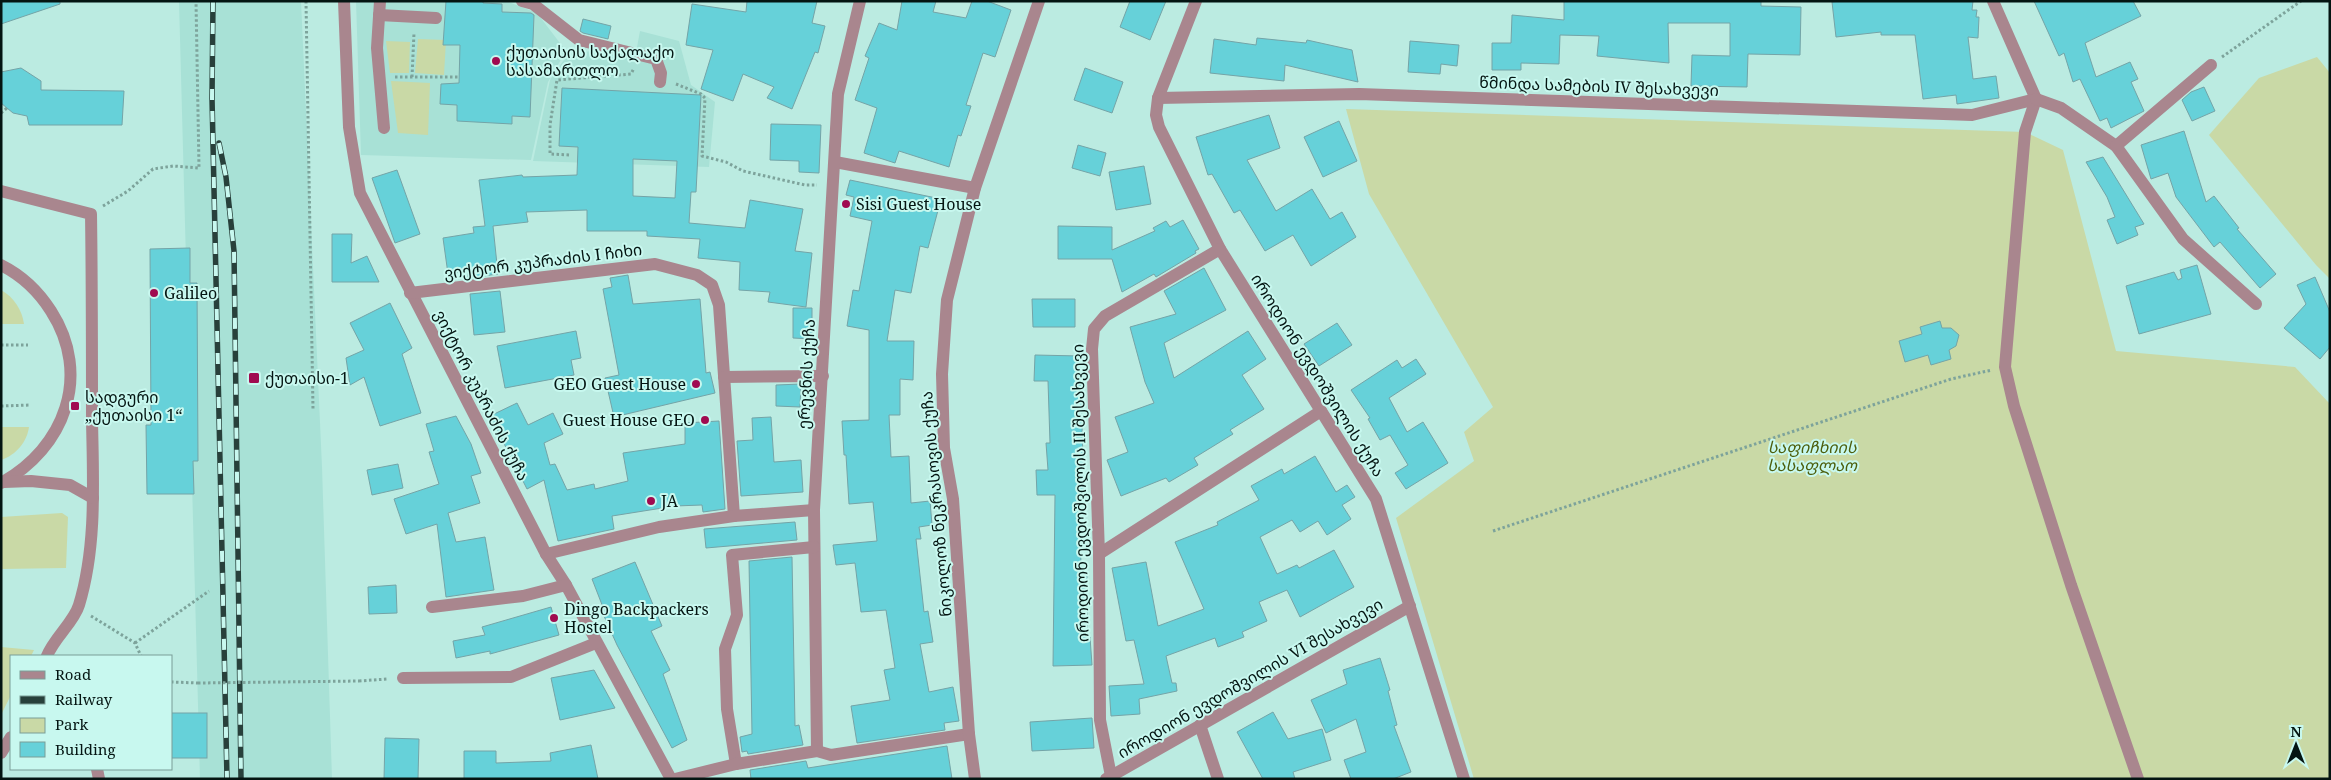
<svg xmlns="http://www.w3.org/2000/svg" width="2331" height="780" viewBox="0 0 2331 780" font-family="'Noto Serif','Noto Sans Georgian',serif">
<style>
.built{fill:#a8e1d6}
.green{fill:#c9d9a6}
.building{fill:#66d1d9;stroke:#74a4a7;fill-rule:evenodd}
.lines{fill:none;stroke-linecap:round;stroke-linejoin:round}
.path{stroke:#7da39b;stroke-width:3;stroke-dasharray:2.5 2.5;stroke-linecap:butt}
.minor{stroke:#a9868e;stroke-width:12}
.rail-casing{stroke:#28403b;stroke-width:5.5}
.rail{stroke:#c8f8ef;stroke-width:4;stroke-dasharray:11;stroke-linecap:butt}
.path-bridge{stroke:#7da39b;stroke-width:3;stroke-dasharray:2.5 2.5;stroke-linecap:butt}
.poi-dot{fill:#a00b50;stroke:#c8f8ef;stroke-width:2}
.labels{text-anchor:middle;stroke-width:4;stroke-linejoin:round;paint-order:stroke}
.poi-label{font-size:16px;fill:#041512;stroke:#c8f8ef;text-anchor:start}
.street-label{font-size:16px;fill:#041512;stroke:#c8f8ef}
.park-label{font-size:16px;font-style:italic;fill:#4d5e0c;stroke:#c8f8ef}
</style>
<rect width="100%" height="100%" fill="#bbebe1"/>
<g class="built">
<polygon points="179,1 301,1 322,467 332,779 200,779"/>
<polygon points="356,1 506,1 537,13 566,51 548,82 531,160 361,155"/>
<polygon points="640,31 679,41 691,85 715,102 709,167 533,161 550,80 568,54 592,51 635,58"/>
</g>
<g class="green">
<polygon points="418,39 446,40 444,75 415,73"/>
<polygon points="386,41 410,42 409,73 390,73"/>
<polygon points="2317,57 2330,73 2330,279 2316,265 2209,135 2259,78"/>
<polygon points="391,81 430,83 428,135 398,133"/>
<polygon points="1346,109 2025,132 2063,150 2116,351 2295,367 2330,404 2330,779 1474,779 1396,518 1474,461 1464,432 1493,407 1369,194"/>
<path d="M1,290C14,297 22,310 24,324H1Z"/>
<path d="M1,427H29C27,442 16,455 1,460Z"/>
<polygon points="62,513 68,517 66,568 1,569 1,517"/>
<polygon points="1,647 34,650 31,656 11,656 11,695 1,715"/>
</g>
<g class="building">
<polygon points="1,1 60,1 60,4 1,24"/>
<polygon points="446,1 483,1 483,3 502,4 502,12 531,13 534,15 530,117 512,116 512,124 457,121 457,105 440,104 441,84 459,83 460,45 443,45"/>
<polygon points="747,1 817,1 812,23 825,26 818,53 815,52 792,109 767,98 774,87 743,74 733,101 701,89 713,50 686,45 692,4 746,12"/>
<polygon points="902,1 936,1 933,12 966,18 972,1 987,1 1011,10 995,57 983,53 966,105 971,106 961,136 958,135 949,167 899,151 895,163 864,153 877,108 855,100 869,58 865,56 879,23 897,30"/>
<polygon points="1130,1 1166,1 1150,40 1120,27"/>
<polygon points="1564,1 1761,1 1761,6 1801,7 1800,55 1748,54 1747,87 1691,86 1692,55 1730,56 1730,23 1668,23 1669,63 1597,56 1599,36 1560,35 1559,64 1521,63 1521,70 1492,70 1492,43 1511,43 1512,15 1564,20"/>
<polygon points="1840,1 1973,1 1972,10 1977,10 1976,17 1979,17 1978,38 1968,37 1973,79 1996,76 1999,98 1957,104 1956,95 1923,99 1915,35 1881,35 1881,32 1836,37 1832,2"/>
<polygon points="2034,1 2133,1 2141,16 2085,43 2096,77 2130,62 2138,79 2131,82 2144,111 2111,128 2107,118 2100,121 2080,79 2073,82 2064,53 2059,56"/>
<polygon points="583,19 611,26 608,39 583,33 580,31"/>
<polygon points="1257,38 1306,43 1307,40 1352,50 1358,82 1285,65 1284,81 1210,73 1214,39 1256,45"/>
<polygon points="1410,41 1459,45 1457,66 1441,64 1440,74 1408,72"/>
<polygon points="21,68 41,81 41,90 124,91 122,125 29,125 27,116 13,113 1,103 1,72"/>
<polygon points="1085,68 1123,82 1112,113 1074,100"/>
<polygon points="2204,87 2215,111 2192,121 2182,100 2191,92"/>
<path d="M562,88L701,95L696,192H691L689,223L745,228L750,200L803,209L795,251L812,253L806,307L768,302L770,292L739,290L740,262L698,258L700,239L647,236V231H587V210L526,212L528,222L493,226L498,274L468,278L467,271L448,274L443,238L474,233L473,227L485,226L479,180L522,175L523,177L577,175L578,147L559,146ZM633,159L677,161L675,198L633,196Z"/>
<polygon points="1269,115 1280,148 1247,160 1276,211 1312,189 1330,219 1342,212 1356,237 1311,266 1293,235 1265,251 1240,210 1234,213 1212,174 1208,175 1196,137"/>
<polygon points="1339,121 1357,161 1323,177 1304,137"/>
<polygon points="771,124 821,125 819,173 799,172 799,161 770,160"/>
<polygon points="2184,131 2206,202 2214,196 2239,228 2237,229 2276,274 2260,288 2220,242 2214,247 2176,197 2168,173 2151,179 2141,145"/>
<polygon points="1078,145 1106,153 1100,176 1072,168"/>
<polygon points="2103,157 2144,224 2135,227 2138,235 2117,244 2107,220 2115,217 2107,197 2086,162"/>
<polygon points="1144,166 1151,204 1116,210 1109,172"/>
<polygon points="397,170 420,234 395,243 372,178"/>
<polygon points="850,180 941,199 928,248 920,246 911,293 895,290 887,341 914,341 913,380 900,379 900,415 889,415 891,457 909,456 911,503 930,501 932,525 919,527 921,539 916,539 924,612 928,611 933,642 920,644 929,692 953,687 959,721 944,723 945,730 857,743 851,706 890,700 884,670 895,668 886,610 861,612 855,563 836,565 833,545 877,541 873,502 849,504 846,455 844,455 842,421 869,420 869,330 847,326 853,290 859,291 872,221 850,216 854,197 846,195"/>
<polygon points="1183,220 1199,249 1195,251 1196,253 1156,277 1154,274 1122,292 1112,259 1058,259 1058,226 1112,227 1112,250 1155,231 1153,228 1166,221 1170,227"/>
<polygon points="332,234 352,234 351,263 367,256 379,282 332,282"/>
<polygon points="190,248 190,283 197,283 198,461 193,461 194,494 147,494 146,425 151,425 150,249"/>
<polygon points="2197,265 2211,314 2139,334 2126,286 2174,272 2178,280 2182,278 2180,270"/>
<polygon points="1204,268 1226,310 1164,343 1174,378 1248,331 1266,359 1242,375 1264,409 1230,430 1233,434 1194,458 1198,465 1169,482 1166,478 1121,496 1107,460 1128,452 1115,417 1154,403 1145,382 1130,327 1176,314 1164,291"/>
<polygon points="628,275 633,304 700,299 706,373 710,372 715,393 614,417 605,378 619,375 603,289 612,287 610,278"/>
<polygon points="2315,277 2330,312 2330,347 2320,359 2284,328 2306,304 2297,285"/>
<polygon points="500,291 505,332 474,335 470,294"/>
<polygon points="1032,299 1075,299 1075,327 1033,327"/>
<polygon points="390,303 412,348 402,354 421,413 380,426 364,377 350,385 346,358 364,350 350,323"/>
<polygon points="793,308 812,308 812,339 793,338"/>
<polygon points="1940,321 1942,328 1951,328 1959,335 1956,346 1949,350 1951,359 1931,365 1928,355 1905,362 1899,341 1922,334 1920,327"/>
<polygon points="1337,323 1352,345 1319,366 1304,344"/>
<polygon points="576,331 581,358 571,360 574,375 505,388 497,346"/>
<polygon points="1035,355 1080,356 1084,494 1080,494 1081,574 1087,573 1087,637 1090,637 1092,665 1053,666 1055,495 1037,495 1036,470 1048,470 1046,443 1050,443 1048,381 1034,381"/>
<polygon points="1416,359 1426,374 1389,398 1407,432 1423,422 1448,463 1406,489 1395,473 1408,465 1390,435 1380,440 1368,419 1370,418 1351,390 1397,360 1402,368"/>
<polygon points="801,384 800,407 776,406 776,385"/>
<polygon points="517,403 528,425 553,413 563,434 544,443 550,465 555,464 567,490 594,484 595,489 628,481 623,453 685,444 685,423 719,421 725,509 703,512 702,505 675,506 612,516 614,529 558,541 544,480 527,489 490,416"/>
<polygon points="456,416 471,444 481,473 471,476 480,503 448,513 456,542 485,537 494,590 446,597 437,524 406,534 394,499 439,484 429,452 434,451 426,424"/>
<polygon points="771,417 774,462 801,460 803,492 741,496 737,441 753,440 752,418"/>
<polygon points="1315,456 1336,492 1347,485 1355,497 1342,505 1351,519 1327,535 1318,521 1300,532 1292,520 1260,537 1277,574 1297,565 1299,568 1334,550 1354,587 1300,617 1287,590 1259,602 1267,621 1242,632 1244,637 1218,647 1215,638 1166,656 1172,683 1176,683 1177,691 1139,699 1140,714 1111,716 1109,686 1144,684 1134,640 1126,641 1112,568 1146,562 1158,626 1204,609 1175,542 1218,525 1217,522 1259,500 1251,486 1282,469 1284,474"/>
<polygon points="398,464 403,488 372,495 367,470"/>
<polygon points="795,522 797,540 706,548 704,529"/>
<polygon points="792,557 795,726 799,725 803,745 748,754 747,751 742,752 740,737 752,734 749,561"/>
<polygon points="635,562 662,626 651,631 670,670 663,674 687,740 672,748 617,645 604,616 606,615 592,579"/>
<polygon points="396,585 397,613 369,614 368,587"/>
<polygon points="551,607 559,635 490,654 490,651 456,658 453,641 485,635 482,627"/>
<polygon points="1380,658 1390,690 1388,691 1397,725 1394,726 1411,772 1393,779 1351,779 1344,760 1366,752 1356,719 1326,733 1311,700 1347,684 1343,670"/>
<polygon points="594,670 615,708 560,720 551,678"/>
<polygon points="1273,712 1288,739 1322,729 1331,760 1293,772 1295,779 1263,779 1237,732"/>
<rect x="171" y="713" width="36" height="45"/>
<polygon points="1092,718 1094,748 1032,751 1030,722"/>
<polygon points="385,738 419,739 418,779 384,779"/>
<polygon points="591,745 598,779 464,779 464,751 496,751 496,763 551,761 550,753"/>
<polygon points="947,746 952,779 751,779 750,770 806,761 808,768"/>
</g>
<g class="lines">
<g class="path">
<polyline points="306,1 313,409"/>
<polyline points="2222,57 2301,1"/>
<polyline points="395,77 459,77"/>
<polyline points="412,77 414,33"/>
<polyline points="676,84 701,94 705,98 702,156 726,162 743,171 805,185 817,185"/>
<polyline points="1,113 7,108"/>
<polyline points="569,155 550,154 550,125 557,80 631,74 634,68"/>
<polyline points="103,206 128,191 153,169 173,166 199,168 196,1"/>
<polyline points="1,345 28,345"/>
<polyline points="1,406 30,405"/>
<polyline points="1493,531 1951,379 1992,370"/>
<polyline points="91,616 135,643 141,656"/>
<polyline points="135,643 209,591"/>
<polyline points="359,681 387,679"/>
<polyline points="171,682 198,683"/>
</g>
<g class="minor">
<polyline points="344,1 349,127 360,193 546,554 566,585 671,779"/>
<polyline points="380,1 377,48 384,128"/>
<polyline points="522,1 533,4 579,40 656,59 661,73 660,82"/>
<polyline points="1196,1 1158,98 1156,115 1159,127 1220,249 1376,499 1464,779"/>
<polyline points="1993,1 2036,99"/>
<polyline points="379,15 436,18"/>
<polyline points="1158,98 1359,94 1972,115 2036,99"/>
<polyline points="2036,99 2025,132 2005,367 2014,406 2071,585 2138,779"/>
<polyline points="2036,99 2061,108 2116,146 2183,239 2256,304"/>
<polyline points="2116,146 2211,65"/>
<polyline points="835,162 975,188"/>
<path d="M1,191L91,214C92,282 92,351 92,419C93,480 97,546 79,605C74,622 54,638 47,656"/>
<path d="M1,265C23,276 39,292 51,311C92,375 65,448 1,483"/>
<polyline points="410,293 655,264 697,275 712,285 719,305 734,516"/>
<polyline points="724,377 823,376"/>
<polyline points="4,482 31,481 70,485 93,498"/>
<polyline points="546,554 659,527 734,516 814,510"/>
<polyline points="1099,554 1321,411"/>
<polyline points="432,607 523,596 566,585"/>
<polyline points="403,678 511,677 596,643"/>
<polyline points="1200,725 1218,779"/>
<polyline points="817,751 814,510 838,94 860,1"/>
<polyline points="1,753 11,737"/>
<polyline points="736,764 727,709 725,649 737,615 732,555 814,547"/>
<polyline points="97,769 99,779"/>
<polyline points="1111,776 1100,720 1099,554 1092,349 1094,329 1105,316 1220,249"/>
<polyline points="675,779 736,764 817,751 831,755 969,734"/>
<polyline points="975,779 969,734 953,499 944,448 942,374 947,300 975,188 1039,1"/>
<polyline points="1106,779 1410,606"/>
</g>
<g class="rail-casing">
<g id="rail">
<polyline points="213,1 212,98 227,779"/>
<polyline points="219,143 226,177 234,251 241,779"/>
</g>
</g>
<use href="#rail" class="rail"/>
<polyline class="path-bridge" points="198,683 359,681"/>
</g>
<g class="poi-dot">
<circle cx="496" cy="61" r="5"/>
<circle cx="846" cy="204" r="5"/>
<circle cx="154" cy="293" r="5"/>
<rect x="248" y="372" width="12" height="12" rx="2.5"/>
<circle cx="696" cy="384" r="5"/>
<rect x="70" y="401" width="10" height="10" rx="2.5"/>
<circle cx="705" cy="420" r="5"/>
<circle cx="651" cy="501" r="5"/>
<circle cx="554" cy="618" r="5"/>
</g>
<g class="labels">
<g class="poi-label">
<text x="506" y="58">ქუთაისის საქალაქო<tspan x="506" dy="18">სასამართლო</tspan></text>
<text x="856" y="210">Sisi Guest House</text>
<text x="164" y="299">Galileo</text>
<text x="265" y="384">ქუთაისი-1</text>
<text x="686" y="390" text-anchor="end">GEO Guest House</text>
<text x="85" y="403">სადგური<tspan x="85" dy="18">„ქუთაისი 1“</tspan></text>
<text x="695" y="426" text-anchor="end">Guest House GEO</text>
<text x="661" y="507">JA</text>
<text x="564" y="615">Dingo Backpackers<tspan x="564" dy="18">Hostel</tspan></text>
</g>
<g class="street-label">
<text transform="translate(1599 86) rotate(2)" y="6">წმინდა სამების IV შესახვევი</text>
<text transform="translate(543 261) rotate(-7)" y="6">ვიქტორ კუპრაძის I ჩიხი</text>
<text transform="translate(806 374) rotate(-87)" y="6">ერევნის ქუჩა</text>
<text transform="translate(1318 375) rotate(58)" y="6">იროდიონ ევდოშვილის ქუჩა</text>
<text transform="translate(482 395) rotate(63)" y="6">ვიქტორ კუპრაძის ქუჩა</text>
<text transform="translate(1080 493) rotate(-91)" y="6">იროდიონ ევდოშვილის II შესახვევი</text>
<text transform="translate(936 504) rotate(-95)" y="6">ნიკოლოზ ნეკრასოვის ქუჩა</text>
<text transform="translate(1250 678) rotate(-30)" y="6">იროდიონ ევდოშვილის VI შესახვევი</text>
</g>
<g class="park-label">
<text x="1812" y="453">საფიჩხიის<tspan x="1812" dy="18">სასაფლაო</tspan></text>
</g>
</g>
<rect width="2331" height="780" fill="none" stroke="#041512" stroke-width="5"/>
<rect x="10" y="655" width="162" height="115" fill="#c8f8ef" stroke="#7a9d97"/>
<rect x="20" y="671" width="25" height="8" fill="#a9868e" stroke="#7a9d97"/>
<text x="55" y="680" font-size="15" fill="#041512">Road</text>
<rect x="20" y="696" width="25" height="8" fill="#28403b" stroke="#7a9d97"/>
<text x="55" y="705" font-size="15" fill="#041512">Railway</text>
<rect x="20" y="718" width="25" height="15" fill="#c9d9a6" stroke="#7a9d97"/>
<text x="55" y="730" font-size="15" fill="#041512">Park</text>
<rect x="20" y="742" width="25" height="15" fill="#66d1d9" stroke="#7a9d97"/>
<text x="55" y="755" font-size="15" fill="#041512">Building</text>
<g transform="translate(2296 745)" stroke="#c8f8ef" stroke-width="4" paint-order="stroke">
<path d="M0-4L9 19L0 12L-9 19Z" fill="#041512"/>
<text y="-8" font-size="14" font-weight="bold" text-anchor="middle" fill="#041512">N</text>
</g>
</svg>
